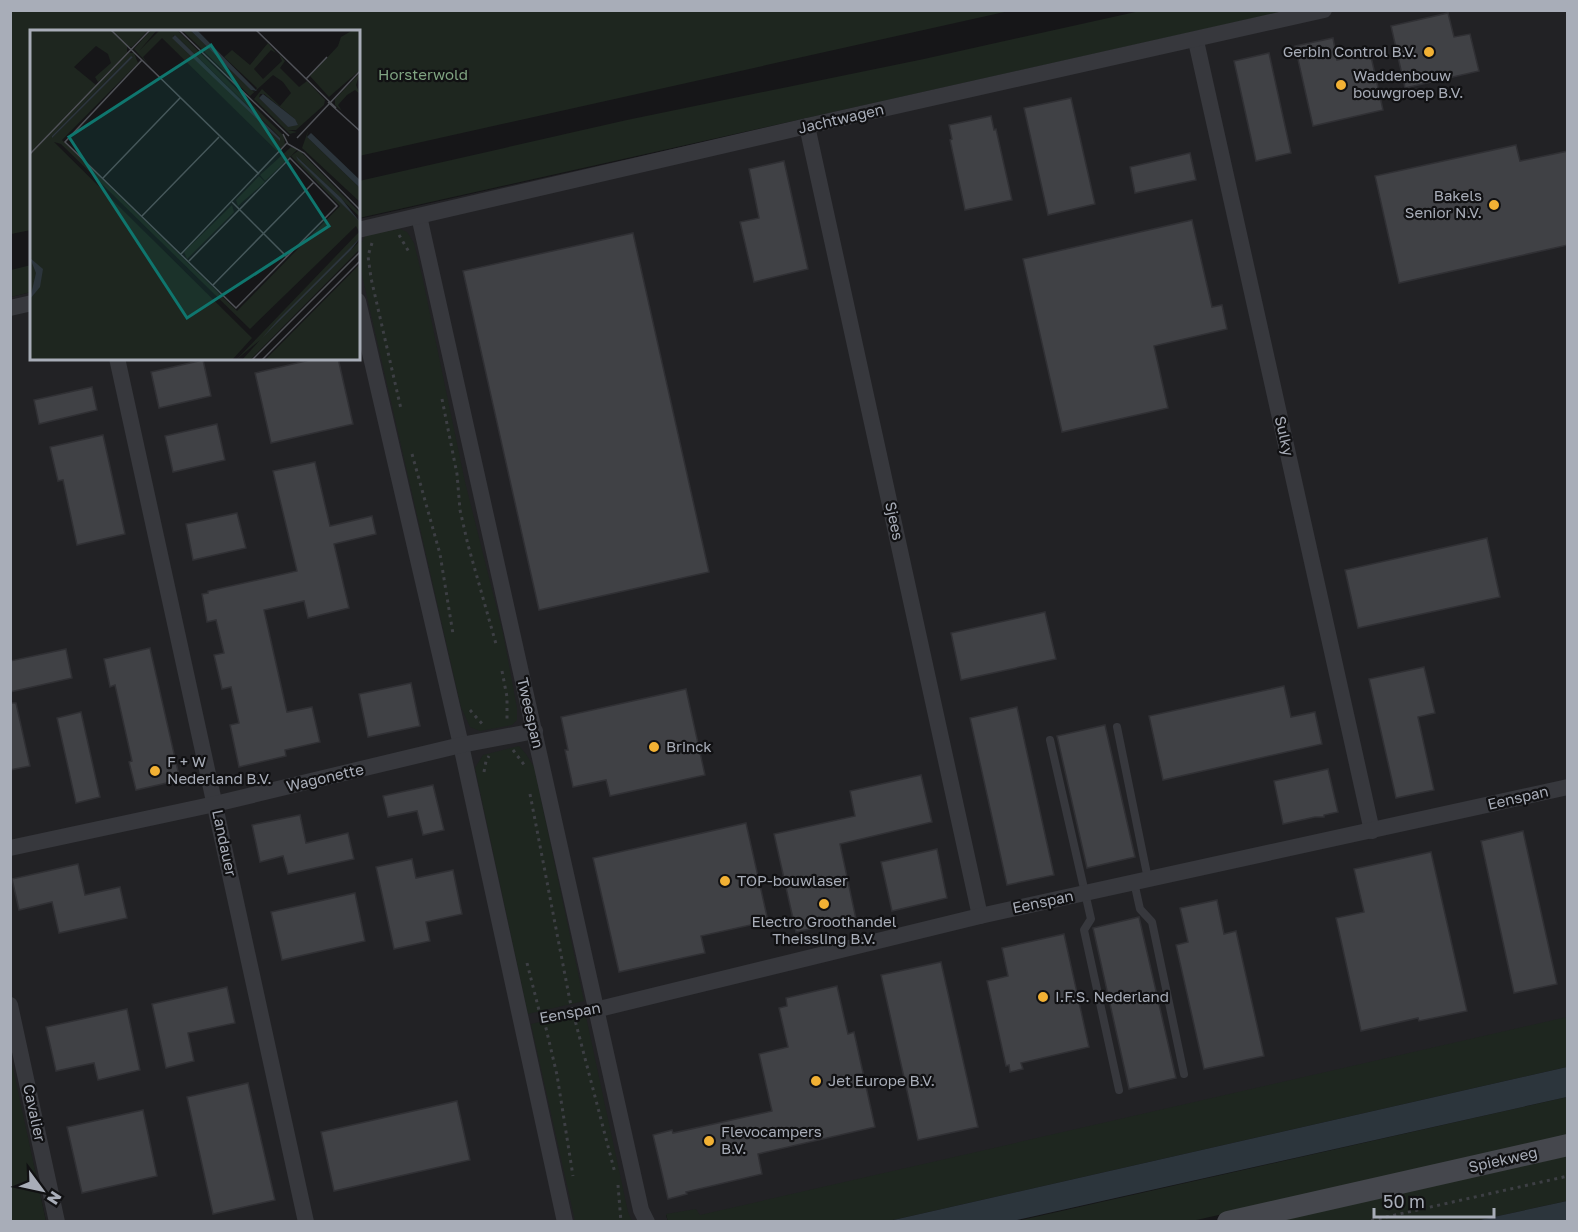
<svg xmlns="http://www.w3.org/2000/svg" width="1578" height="1232" viewBox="0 0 1578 1232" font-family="'Golos Text',sans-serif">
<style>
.built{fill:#222225}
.green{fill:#1e261f}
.water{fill:#2c353c}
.building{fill:#404145;stroke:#303034;stroke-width:1.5}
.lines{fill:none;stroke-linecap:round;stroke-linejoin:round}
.path{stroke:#3d3f44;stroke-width:3;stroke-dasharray:3 4.5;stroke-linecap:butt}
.service{stroke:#37383d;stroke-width:8}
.minor{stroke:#37383d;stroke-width:16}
.secondary{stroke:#45474d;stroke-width:22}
.poi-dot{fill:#f2b134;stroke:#111113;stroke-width:2}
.labels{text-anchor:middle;stroke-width:4.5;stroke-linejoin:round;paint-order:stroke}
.poi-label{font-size:15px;fill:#a8adb8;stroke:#111113;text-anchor:start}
.park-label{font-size:15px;fill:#7fa381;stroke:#111113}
.street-label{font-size:15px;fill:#a8adb8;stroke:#111113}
.inset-road{fill:none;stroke:#505258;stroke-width:1.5}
.view{fill:#0f766e;fill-opacity:0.15;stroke:#0f766e;stroke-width:3}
.inset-edge{fill:none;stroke:#a8adb8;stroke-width:3}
</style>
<rect width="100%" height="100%" fill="#161618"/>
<polygon class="built" points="1290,11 1567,11 1567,1051 818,1221 666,1215 668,1222 46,1221 10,1059 10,297 31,292 32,358 358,358 359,219"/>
<g class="green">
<polygon points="10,11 11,10 1009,11 359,156 358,32 32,32 31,230 11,234"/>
<polygon points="1140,11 1285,11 359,218 359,181 627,120 924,59"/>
<polygon points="400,229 407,232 414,243 423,280 465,482 503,633 517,708 517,720 512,725 480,731 470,727 461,707 359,262 360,245 366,235"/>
<polygon points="31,265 31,292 11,297 11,270"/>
<polygon points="519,746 526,754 534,767 584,1001 528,1014 475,768 483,755"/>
<polygon points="585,1012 628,1212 632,1221 575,1221 531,1024"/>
<polygon points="1567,1017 1567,1067 889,1221 668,1222 666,1214 696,1209 700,1215"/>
<polygon points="11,1059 46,1221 11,1221"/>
<polygon points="1567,1097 1567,1137 1192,1221 1013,1222"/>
<polygon points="1567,1156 1567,1201 1475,1221 1271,1222"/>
</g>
<g class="water">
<polygon points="1567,1067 1567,1097 1013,1221 889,1221"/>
<polygon points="1567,1201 1567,1221 1475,1221"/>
</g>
<g class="building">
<polygon points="1448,13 1454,37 1470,34 1479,71 1405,88 1391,26"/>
<polygon points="1333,38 1337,60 1370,52 1383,110 1313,126 1295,46"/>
<polygon points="1269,53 1291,153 1256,161 1234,61"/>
<polygon points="1071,98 1095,204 1048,215 1024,108"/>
<polygon points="991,116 994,130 996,129 1012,200 965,210 950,140 952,139 949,125"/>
<polygon points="1516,145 1520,161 1568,151 1568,245 1399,283 1375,176"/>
<polygon points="1190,153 1196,180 1135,193 1130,167"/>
<polygon points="784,161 808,269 754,282 740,222 759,218 749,169"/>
<polygon points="1192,220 1212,307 1222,305 1227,329 1154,346 1168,408 1062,432 1023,259"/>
<polygon points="633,233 709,572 539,610 463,271"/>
<polygon points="318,358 338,358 353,424 271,443 255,373"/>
<polygon points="203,360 211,396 159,408 151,372"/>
<polygon points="92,387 97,410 39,424 34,400"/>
<polygon points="217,424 225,460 173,472 165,436"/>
<polygon points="103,435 125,534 77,545 63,480 58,481 50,447"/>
<polygon points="315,462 330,526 372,516 376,534 334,544 349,608 308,618 304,601 264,610 287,712 312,707 320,742 285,750 286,756 239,767 230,725 239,723 231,687 222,689 214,655 224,653 216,620 207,622 202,594 208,593 208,591 297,571 273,471"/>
<polygon points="237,513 246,548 193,560 186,524"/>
<polygon points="1487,538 1500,597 1358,628 1345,570"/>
<polygon points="1045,612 1056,659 961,680 951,633"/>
<polygon points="150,648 180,780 136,790 129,762 132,761 115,685 110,687 104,659"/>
<polygon points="66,649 72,678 10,692 10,661"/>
<polygon points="1424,667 1435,713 1418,717 1434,790 1396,798 1369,679"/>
<polygon points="411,683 420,726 368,737 359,694"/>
<polygon points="1284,686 1291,717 1315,712 1322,744 1163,780 1149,716"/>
<polygon points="686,689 705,775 610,796 606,780 573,787 565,750 568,750 561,717"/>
<polygon points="10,703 16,703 30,766 10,770"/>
<polygon points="1017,707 1054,875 1007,885 970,718"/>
<polygon points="81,712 100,797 76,803 57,718"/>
<polygon points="1105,725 1135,857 1087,868 1057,736"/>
<polygon points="1328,769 1338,812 1324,815 1324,817 1315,817 1283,824 1274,781"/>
<polygon points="921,775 932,822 840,844 856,919 796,932 774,834 855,816 850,791"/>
<polygon points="433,785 444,830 423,835 417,811 388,817 383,796"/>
<polygon points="300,815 306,843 348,833 354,859 288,874 283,856 260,862 252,825"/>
<polygon points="746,823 768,921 701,936 705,953 619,972 593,858"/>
<polygon points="1523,831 1557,984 1514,993 1481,841"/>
<polygon points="937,849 947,898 892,911 881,862"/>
<polygon points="1431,852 1467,1011 1419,1021 1418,1018 1361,1031 1336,918 1364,912 1354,869"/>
<polygon points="412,859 416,878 453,870 462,914 426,922 430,941 394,949 376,867"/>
<polygon points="78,864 85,895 120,887 127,918 59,933 52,902 19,910 12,879"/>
<polygon points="355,893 365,941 282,960 271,912"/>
<polygon points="1217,900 1224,934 1236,931 1264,1056 1204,1069 1176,945 1188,942 1180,908"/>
<polygon points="1139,917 1176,1078 1129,1089 1093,928"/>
<polygon points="1064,934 1089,1047 1021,1063 1023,1069 1010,1072 1009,1065 1006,1066 987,981 1008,976 1002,948"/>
<polygon points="941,962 978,1127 918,1140 881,975"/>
<polygon points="837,986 848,1034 854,1032 875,1127 758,1154 762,1174 686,1192 687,1194 668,1199 653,1135 672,1130 673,1133 772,1111 759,1054 788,1047 779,1008 787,1006 786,998"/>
<polygon points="227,987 235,1023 188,1033 194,1061 166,1068 152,1004"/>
<polygon points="127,1009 140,1070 98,1080 94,1063 56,1071 46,1027"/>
<polygon points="248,1083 275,1200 213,1214 187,1097"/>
<polygon points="457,1101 470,1160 334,1191 321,1132"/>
<polygon points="143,1110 157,1176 82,1193 67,1127"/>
</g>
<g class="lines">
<g class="path">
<polyline points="399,235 409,252"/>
<polyline points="372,243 368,256 371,278 401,409"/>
<polyline points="442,399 457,474 460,510 468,545 496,644"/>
<polyline points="412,454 440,554 453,634"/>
<polyline points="502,671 507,697 507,721"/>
<polyline points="470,710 484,726"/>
<polyline points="513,750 525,766"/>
<polyline points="484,772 486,761 489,756"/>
<polyline points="530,794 570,1001 615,1173"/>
<polyline points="527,963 541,1018 545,1024 557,1075 573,1176"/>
<polyline points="541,1018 573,1009 581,1010"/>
<polyline points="618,1185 621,1222"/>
<polyline points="1364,1222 1568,1176"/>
</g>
<g class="service">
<polyline points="1117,727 1148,879"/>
<polyline points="1050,740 1091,919 1084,930 1119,1090"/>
<polyline points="1134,882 1140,909 1152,922 1184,1074"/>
</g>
<g class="minor">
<polyline points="1196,41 1372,831"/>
<polyline points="807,126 980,916"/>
<polyline points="419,216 641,1210 647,1222"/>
<polyline points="358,230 807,126 1324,10"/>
<polyline points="358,301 461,745 565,1222"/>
<polyline points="10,308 32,303"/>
<polyline points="117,358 306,1222"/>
<polyline points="10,848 215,804 461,745 535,731"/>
<polyline points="10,1005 57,1222"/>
<polyline points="595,1010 980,916 1568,787"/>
</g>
<polyline class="secondary" points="1228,1222 1568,1145"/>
</g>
<g class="poi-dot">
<circle cx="1429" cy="52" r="6"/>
<circle cx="1341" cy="85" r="6"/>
<circle cx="1494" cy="205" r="6"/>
<circle cx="654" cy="747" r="6"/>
<circle cx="155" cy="771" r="6"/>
<circle cx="725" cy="881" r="6"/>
<circle cx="824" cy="904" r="6"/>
<circle cx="1043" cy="997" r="6"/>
<circle cx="816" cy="1081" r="6"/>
<circle cx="709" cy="1141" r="6"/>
</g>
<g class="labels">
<g class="poi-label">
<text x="1417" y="57" text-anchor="end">Gerbin Control B.V.</text>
<text x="1353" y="81">Waddenbouw<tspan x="1353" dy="17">bouwgroep B.V.</tspan></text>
<text x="1482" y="201" text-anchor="end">Bakels<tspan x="1482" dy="17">Senior N.V.</tspan></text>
<text x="666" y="752">Brinck</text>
<text x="167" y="767">F + W<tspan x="167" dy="17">Nederland B.V.</tspan></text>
<text x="737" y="886">TOP-bouwlaser</text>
<text x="824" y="927" text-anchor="middle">Electro Groothandel<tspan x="824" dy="17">Theissling B.V.</tspan></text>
<text x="1055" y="1002">I.F.S. Nederland</text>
<text x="828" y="1086">Jet Europe B.V.</text>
<text x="721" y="1137">Flevocampers<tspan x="721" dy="17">B.V.</tspan></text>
</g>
<g class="park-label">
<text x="423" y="80">Horsterwold</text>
</g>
<g class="street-label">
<text transform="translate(841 119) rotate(-13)" y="5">Jachtwagen</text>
<text transform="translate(1284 436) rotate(77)" y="5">Sulky</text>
<text transform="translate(894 521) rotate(78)" y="5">Sjees</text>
<text transform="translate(530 713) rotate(77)" y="5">Tweespan</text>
<text transform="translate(325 778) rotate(-13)" y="5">Wagonette</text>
<text transform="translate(1518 798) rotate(-13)" y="5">Eenspan</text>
<text transform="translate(224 843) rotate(78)" y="5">Landauer</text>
<text transform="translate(1043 902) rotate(-12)" y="5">Eenspan</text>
<text transform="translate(570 1013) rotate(-10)" y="5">Eenspan</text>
<text transform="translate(34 1113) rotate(78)" y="5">Cavalier</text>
<text transform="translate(1503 1160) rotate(-13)" y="5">Spiekweg</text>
</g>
</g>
<g transform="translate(30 30)">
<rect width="330" height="330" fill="#161618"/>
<path d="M0,0H118L102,17L97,16V23L68,52L65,47L81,33L78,24L66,16L44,37L66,55L16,106L99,23H104L108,33L32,110L207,281L310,176L261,126L269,120L330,183V187L266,126L330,192V208L232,308L330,211V219L220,330H212L230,310L206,330L329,202L326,196L220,299L31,114L24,112L222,308L202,330H0ZM101,26L103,27L22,108V106ZM121,0H127L109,21L130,0H147L254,106L255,115L247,121L132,8L113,27L118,34L104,19ZM145,5L250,107L249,110L143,6ZM152,0H160L224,62L227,58L194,27L202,20L220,35L238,13L246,23L241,20L224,39L233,49L252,31L249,24L255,31L250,38L269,57L277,51L295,70L294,75L266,100H258L267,102L260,104L224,69L232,59L250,76L261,63L253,52L243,45L220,66ZM230,64H234L265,89L258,97L229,68ZM323,0H330V40L299,67L280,46L308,16L311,7ZM330,43L326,55L330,64L325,60L317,65L308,75L312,81L305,75V69ZM278,101L277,107L330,158V172L272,118ZM261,117L268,119L235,151L230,145ZM229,146L235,152L208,176L206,170ZM202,175L204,182L157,229L154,222ZM330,234V330H235Z" fill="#1e261f" fill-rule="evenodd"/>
<path d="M160,0H167L227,61L221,60ZM145,5L250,108V111L142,8ZM101,26L103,27L22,108V106ZM233,64L265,89L268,95L258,97L229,68ZM281,103L330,150V158L277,107ZM266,126L311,168L330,192L268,130ZM330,208L321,220L232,308L247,291ZM0,228L13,239L10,257L0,269L6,243Z" fill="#2c353c"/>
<path class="inset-road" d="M81,0L229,144M149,0L259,106M226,0L306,78M112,30L35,112L206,278L307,176L260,128L159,231M276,49L297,27M298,72L330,101M253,104L258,114L274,123L330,180M267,108L330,41M0,124L120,0M73,148L150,68M202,172L257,227M112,186L189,107M151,224L257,113M183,255L284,152M222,330L330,222M232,330L330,231"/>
<path class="view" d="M181,15L299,196L157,288L39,107Z"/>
<rect width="330" height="330" class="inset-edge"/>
</g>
<rect width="1578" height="1232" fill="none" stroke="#a8adb8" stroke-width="24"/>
<g transform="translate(42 1190) rotate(123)" stroke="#111113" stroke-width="4.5" paint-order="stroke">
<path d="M0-4.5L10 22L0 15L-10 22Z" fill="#a8adb8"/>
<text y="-9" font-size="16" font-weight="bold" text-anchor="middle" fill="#a8adb8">N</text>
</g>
<path d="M1374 1208v9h120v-9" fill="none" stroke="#a8adb8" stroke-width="3"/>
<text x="1383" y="1208" font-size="18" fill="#a8adb8" stroke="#111113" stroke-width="4.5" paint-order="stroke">50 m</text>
</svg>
